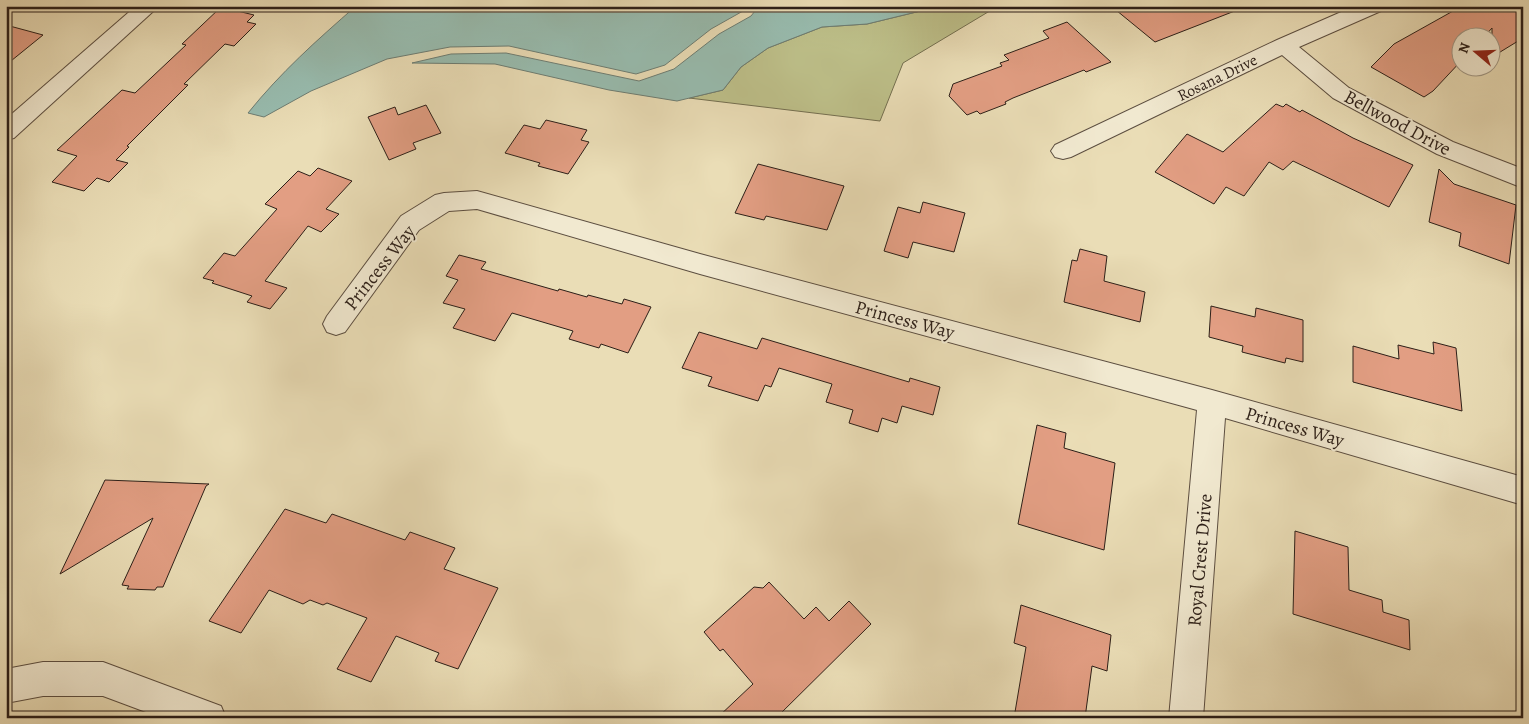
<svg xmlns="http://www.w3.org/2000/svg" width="1529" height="724" viewBox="0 0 1529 724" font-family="Alegreya,serif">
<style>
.green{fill:#bdbf89;stroke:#746f50}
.water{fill:#98bcaf;stroke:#6d7d73}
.building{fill:#e29e83;stroke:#2c1f18}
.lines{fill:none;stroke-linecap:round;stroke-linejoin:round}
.minor-casing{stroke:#5c4e40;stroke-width:2}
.minor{fill:#f1e9d0;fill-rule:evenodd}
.labels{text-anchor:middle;stroke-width:4;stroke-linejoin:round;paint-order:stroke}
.far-street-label{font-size:16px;fill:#2c1f18;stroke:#f1e9d0}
.street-label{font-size:19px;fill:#2c1f18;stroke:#f1e9d0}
</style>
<rect width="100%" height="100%" fill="#eaddb6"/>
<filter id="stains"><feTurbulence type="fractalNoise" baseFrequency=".004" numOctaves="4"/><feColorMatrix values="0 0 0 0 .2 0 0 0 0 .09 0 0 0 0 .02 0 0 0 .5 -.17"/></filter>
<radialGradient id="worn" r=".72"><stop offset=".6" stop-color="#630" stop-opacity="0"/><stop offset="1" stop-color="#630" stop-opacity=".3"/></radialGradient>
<polygon class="green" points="941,6 998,6 903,63 880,121 689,98 723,90 741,67 768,48 822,27 867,24"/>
<g class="water">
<path d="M356,6H747L743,11L711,29L665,65L636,74L509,46L450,47L387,59L311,91L264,117L248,113C281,72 316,41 356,6Z"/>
<polygon points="759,6 941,6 867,24 822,27 768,48 741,67 723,90 677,101 609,90 495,64 412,63 451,54 506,53 639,81 674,69 719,34 751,16"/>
</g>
<g class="building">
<polygon points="1111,6 1245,6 1245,7 1155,42"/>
<polygon points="1462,6 1523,6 1523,38 1492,57 1492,28 1483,38 1462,38 1462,60 1433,91 1424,97 1371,67 1394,44"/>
<polygon points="221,7 254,15 247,22 256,24 234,46 225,44 184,84 188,85 127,146 129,147 116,160 128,163 109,182 97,178 84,191 52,182 77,156 57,150 122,90 135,93 186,45 182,44"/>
<polygon points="1067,22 1111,62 1086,72 1084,70 1013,98 1005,102 1006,104 980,114 977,111 967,115 949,96 953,84 1002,66 1000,63 1009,60 1004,55 1049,38 1043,31"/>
<polygon points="6,25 43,35 6,65"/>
<polygon points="1276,104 1283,107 1286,104 1300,112 1302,110 1353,138 1413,165 1389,207 1293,161 1283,170 1269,162 1244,196 1226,187 1214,204 1155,172 1187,134 1223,152"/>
<polygon points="426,105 441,133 413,143 416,149 389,160 368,117 395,107 398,115"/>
<polygon points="546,120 587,130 581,140 589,142 568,174 538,166 540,163 505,153 524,125 540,129"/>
<polygon points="758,164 844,186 827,230 766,216 764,220 735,213"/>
<polygon points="318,168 352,181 326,209 339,214 321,232 308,226 265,281 287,288 270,309 247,302 252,296 212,283 214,281 203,278 224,253 235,256 277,209 265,204 298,171 310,176"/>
<polygon points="1439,169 1454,184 1516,205 1509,264 1459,246 1461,233 1429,222"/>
<polygon points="923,202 965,213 954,252 913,242 908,258 884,251 898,207 920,213"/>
<polygon points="1080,249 1107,256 1104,281 1145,292 1140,322 1064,302 1072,260 1077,261"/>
<polygon points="459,255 486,262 481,269 558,291 559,289 587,297 588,295 622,304 624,299 651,307 628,353 601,344 599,348 569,339 573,331 512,313 495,341 453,328 465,309 443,303 458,280 446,276"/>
<polygon points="1211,306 1255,317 1256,308 1303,320 1303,362 1286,358 1285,363 1242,352 1243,346 1209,337"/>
<polygon points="699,332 757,349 762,338 909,382 910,378 940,387 933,415 902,406 897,423 882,418 878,432 849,423 853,410 826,402 832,384 779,368 771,387 765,385 758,401 708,386 712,377 682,368"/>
<polygon points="1433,342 1456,348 1462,411 1353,382 1353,346 1399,359 1398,345 1434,354"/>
<polygon points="1037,425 1066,433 1064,448 1115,463 1104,550 1018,524"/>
<polygon points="105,480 209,484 206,486 163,587 157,587 155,590 127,589 129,586 122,585 153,518 60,574"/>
<polygon points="285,509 326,523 332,514 405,540 410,532 455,548 444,569 498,588 458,669 435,661 439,653 396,636 371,682 337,669 367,618 327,603 323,605 310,600 303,604 269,590 241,633 209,621"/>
<polygon points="1295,531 1348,547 1349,590 1382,600 1383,612 1409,620 1410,650 1293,614"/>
<polygon points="769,582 804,619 816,607 829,621 849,601 871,624 776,718 717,718 753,684 723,649 720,651 704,632 754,587 763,588"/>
<polygon points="1021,605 1111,635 1107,671 1092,666 1085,718 1014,718 1026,647 1014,643"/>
</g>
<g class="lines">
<g class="minor-casing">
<g id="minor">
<polygon points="136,6 159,6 14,138 6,140 6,119"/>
<polygon points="1355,6 1384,6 1381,11 1299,47 1349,88 1453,142 1523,169 1523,188 1437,154 1333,98 1282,55 1071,157 1063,159 1055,157 1051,151 1055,145 1277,40"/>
<polygon points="477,191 700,254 1212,390 1523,477 1523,505 1225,418 1203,718 1169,718 1197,410 700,274 477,209 449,211 419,230 345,332 336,335 327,332 323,324 327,316 401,216 435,195 444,193"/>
<polygon points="43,662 103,662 221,706 226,718 162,718 103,696 43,696 6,703 6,669"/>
</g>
</g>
<use href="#minor" class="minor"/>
</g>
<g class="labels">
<g class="far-street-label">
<text transform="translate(1217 77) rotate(-26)" y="6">Rosana Drive</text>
</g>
<g class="street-label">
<text transform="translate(1398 122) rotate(28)" y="7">Bellwood Drive</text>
<text transform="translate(379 267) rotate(-52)" y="7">Princess Way</text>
<text transform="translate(905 319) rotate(15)" y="7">Princess Way</text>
<text transform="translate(1295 426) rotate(16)" y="7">Princess Way</text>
<text transform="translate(1199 560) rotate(-85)" y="7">Royal Crest Drive</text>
</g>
</g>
<rect width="1529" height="724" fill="none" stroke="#eaddb6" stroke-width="25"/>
<rect x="8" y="8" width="1514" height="709" fill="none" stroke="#2c1f18" stroke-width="2.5"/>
<rect x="12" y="12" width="1504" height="699" fill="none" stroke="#2c1f18"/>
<g transform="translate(1476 52) rotate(289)"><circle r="24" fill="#f1e9d0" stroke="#a29886"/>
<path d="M0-4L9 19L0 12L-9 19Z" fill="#8f2418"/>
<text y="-8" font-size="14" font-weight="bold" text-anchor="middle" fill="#2c1f18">N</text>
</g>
<rect width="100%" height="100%" filter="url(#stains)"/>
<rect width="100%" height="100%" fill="url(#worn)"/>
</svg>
